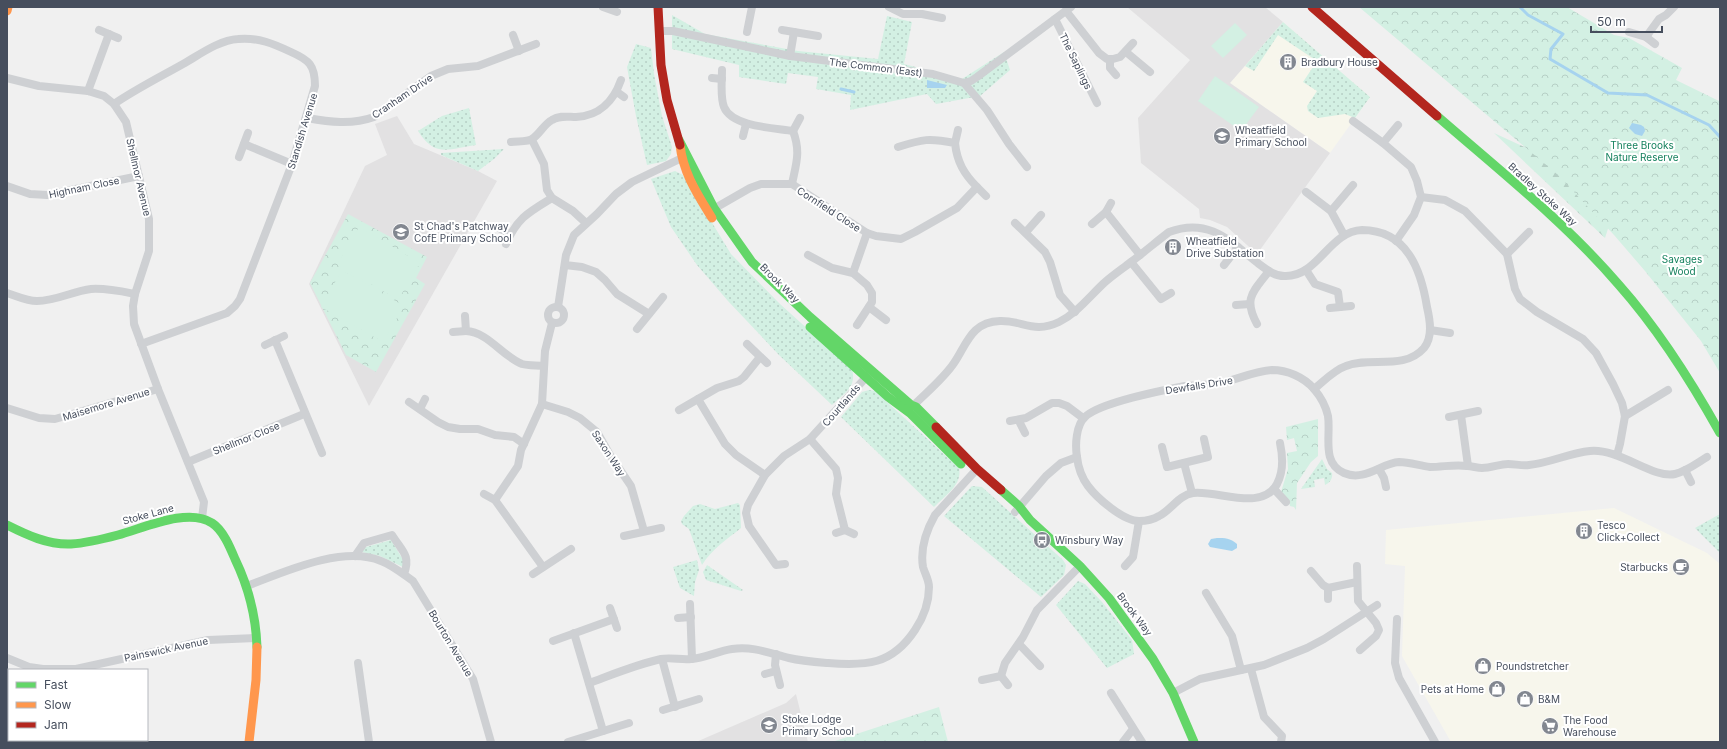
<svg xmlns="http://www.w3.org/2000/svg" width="1727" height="749" viewBox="0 0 1727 749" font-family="Inter,sans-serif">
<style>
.commercial{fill:#f7f6ec}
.education{fill:#e2e1e2}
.grass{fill:url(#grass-dots)}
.forest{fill:url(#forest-firs)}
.park{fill:url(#park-crowns)}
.pitch{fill:#d3f0e3}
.water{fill:#a6d3ef}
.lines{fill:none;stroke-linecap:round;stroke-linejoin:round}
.stream{stroke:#a6d3ef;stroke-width:3}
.street{stroke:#ced0d3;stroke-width:8}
.fast{stroke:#63d668;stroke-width:9}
.slow{stroke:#ff974d;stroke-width:9}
.jam{stroke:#b3261e;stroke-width:9}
.labels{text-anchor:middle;stroke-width:4;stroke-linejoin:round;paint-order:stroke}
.street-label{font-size:10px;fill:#464e5d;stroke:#fff}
.poi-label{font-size:10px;fill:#464e5d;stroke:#fff;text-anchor:start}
.park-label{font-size:10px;fill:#14815d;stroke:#fff}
</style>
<defs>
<pattern id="grass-dots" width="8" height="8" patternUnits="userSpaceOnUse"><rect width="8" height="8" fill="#d3f0e3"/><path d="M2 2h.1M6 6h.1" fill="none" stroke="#b6cfc5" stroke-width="1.8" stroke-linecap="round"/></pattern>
<pattern id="forest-firs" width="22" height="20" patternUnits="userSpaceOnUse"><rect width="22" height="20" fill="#d3f0e3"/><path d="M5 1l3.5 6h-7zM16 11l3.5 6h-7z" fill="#b6cfc5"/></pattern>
<pattern id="park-crowns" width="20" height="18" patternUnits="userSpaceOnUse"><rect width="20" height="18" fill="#d3f0e3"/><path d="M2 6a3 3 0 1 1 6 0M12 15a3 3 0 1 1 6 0" fill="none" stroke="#b6cfc5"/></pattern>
</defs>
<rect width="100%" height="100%" fill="#f0f0f0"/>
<g class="commercial">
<polygon points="1283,22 1370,97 1330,153 1230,83"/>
<polygon points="1614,508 1707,553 1720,564 1720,742 1451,742 1402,656 1405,566 1385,564 1386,530"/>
<polygon points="15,740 80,740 80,742 14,742"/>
</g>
<g class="education">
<polygon points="1127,7 1265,7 1283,22 1230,83 1330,153 1257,254 1227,227 1210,220 1200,218 1199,209 1141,163 1138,118 1190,60"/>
<polygon points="397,116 414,144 478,171 497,181 369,406 309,284 365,166 387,155 375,124"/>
<polygon points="796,694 808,742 696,742 786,703"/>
</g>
<g class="grass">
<polygon points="672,15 705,34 798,51 878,59 887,16 912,22 904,64 962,79 1004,52 1010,70 980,96 936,104 927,94 850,110 851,95 816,89 818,77 788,73 786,84 739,77 739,65 672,49"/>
<polygon points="1283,22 1370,97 1355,118 1345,114 1318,118 1308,111 1307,106 1317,91 1303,82 1317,61 1278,35 1254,71 1245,66"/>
<polygon points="636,44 651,48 654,74 662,116 672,147 671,154 666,161 647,165 636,116 627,67"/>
<path d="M469,108L476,145C448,149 435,158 418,131L442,116Z"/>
<polygon points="504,149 494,159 478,171 441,155 441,153"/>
<path d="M675,171L683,175L731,254L780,304L852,369C857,388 844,393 832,405L779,355L728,301L697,265L671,227L651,179Z"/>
<path d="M869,390L875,391L959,468C963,484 945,496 934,507L841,417L862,392Z"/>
<path d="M1322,459L1327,469L1332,473C1333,478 1330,483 1325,485L1324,478L1314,480L1315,487L1301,489Z"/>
<polygon points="972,486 982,487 1063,560 1066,565 1064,575 1041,597 944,516"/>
<path d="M738,503L740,505L741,528C726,540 712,549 702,565L689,529L682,524L681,521L684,516L693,506L700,504L715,509Z"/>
<polygon points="1720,514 1720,553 1695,528"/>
<polygon points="391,540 405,563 403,567 380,556 362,552 366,547"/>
<polygon points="697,560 699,570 695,582 694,596 680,588 673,567"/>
<polygon points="707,565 743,590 741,591 706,580 703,572"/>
<polygon points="1078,581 1085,584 1102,602 1132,640 1134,654 1107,668 1056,605"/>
</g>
<polygon class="forest" points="1494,133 1620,191 1605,238"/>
<g class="park">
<polygon points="1359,7 1567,7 1614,35 1629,38 1682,68 1676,80 1719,101 1720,373 1701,341 1645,271 1614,235 1558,175"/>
<polygon points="348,214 427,257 416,278 425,284 376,372 346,355 310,283"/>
<polygon points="1318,419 1318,456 1311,462 1297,483 1296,510 1294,507 1290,506 1289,502 1281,492 1288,469 1287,453 1297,451 1294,438 1287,440 1286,427"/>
<polygon points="939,707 948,742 832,742"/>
</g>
<g class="pitch">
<polygon points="1235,23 1247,35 1223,58 1211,46"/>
<polygon points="1215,76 1259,107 1241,131 1198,101"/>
<polygon points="359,227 420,263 398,300 337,264"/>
<polygon points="342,270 404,306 383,342 321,307"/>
<polygon points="919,734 921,742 891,742"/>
</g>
<g class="water">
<polygon points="927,80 947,85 945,88 927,88"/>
<polygon points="1632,123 1641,125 1644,127 1645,131 1642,136 1635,134 1629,128"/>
<path d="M1217,538C1225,538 1230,538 1237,544V548L1232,551L1210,547L1208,544L1211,539Z"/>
</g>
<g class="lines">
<g class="stream">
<polyline points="1520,7 1528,15 1563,34 1551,49 1550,59 1608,93 1647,95 1709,125 1720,137"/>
<polyline points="841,89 854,92"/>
</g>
<g class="street">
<polyline points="603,7 617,12"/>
<polyline points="889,7 903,14 922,14 942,18"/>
<polyline points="1066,11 1099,53 1107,59 1113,59 1120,57 1133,43"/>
<polyline points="1055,19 1097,103"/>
<polyline points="99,30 118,38"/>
<polyline points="782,30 818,36"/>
<polyline points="659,31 673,31 790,56 933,74 964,83 971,81 977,77 1071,7"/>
<polyline points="747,32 752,7"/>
<polyline points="1629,32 1646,37 1655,44"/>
<polyline points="513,35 519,51"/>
<polyline points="1646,37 1659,19 1666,15 1674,7"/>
<polyline points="1126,52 1150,72"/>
<polyline points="790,56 794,32"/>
<polyline points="1110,59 1110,68 1116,75"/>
<path d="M722,70C722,81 720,97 724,107C732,127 775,128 793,131C801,152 796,164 792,184"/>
<polyline points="7,78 39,86 88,91 104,96 114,104 126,122 149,219 149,251 135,294 133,306 134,324 158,389 204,502 202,518"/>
<polyline points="712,78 722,79"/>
<polyline points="964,83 987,110 1009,144 1027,167"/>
<polyline points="88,91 109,34"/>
<polyline points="617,92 624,97"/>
<path d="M114,104C136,89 160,77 183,64C199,55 219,40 238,39C258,37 274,44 291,52C309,60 315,65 315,86L292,164L240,299L235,306L227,313L141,344"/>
<path d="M307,118C329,122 352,125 374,117L431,76L448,69L478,66L536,44"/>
<polyline points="1353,121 1383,143 1411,167 1417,181 1421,197 1414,215 1396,241"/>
<polyline points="793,131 800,118"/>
<polyline points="743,136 746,124"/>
<polyline points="532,140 544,164 547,190 552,198 573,211 586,223"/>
<path d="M511,142C517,141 528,142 532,139C540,134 544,124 552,120C560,115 568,117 576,117C600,116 614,100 621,80"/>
<polyline points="955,143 958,130"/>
<polyline points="1383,143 1398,125"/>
<polyline points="244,144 292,164"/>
<polyline points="239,157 248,133"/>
<polyline points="7,186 30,194 47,195 139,176"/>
<polyline points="977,187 986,196"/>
<polyline points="1306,192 1331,211 1344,235"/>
<polyline points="1421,197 1445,200 1465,211 1507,254 1515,289 1520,299 1537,312 1583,339 1596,353 1613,384 1622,403 1625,416 1620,444 1617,455"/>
<path d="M710,211L750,188L761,184H792L867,233L876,236L901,239L915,232L957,208L977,187C964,174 957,162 955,143C929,138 923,139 898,147"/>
<polyline points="1331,211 1353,185"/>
<polyline points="1106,212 1140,255"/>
<polyline points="1015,223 1045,252 1050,262 1060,295 1075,312"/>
<polyline points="1092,224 1106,212 1111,203"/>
<polyline points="499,228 510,234"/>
<polyline points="1026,232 1041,215"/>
<path d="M506,244C517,218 529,212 552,198"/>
<polyline points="1507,254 1529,232"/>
<polyline points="808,255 832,268 853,273 867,285 872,293 872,302 857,325"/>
<polyline points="1131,262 1161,299 1171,293"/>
<polyline points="565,265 582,267 596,272 605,280 617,294 649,314"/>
<polyline points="1224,265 1238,247"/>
<polyline points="1306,270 1315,284 1338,292 1340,307"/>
<polyline points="853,273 867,233"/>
<path d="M7,293C17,296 26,301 37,301C56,301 73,291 91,289C106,288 120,291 135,294"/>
<polyline points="1236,305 1250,304"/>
<circle cx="556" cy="315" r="8"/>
<polyline points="558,307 566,255 574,235 597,214 616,194 632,182 686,156"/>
<polyline points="869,307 886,320"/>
<polyline points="1330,308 1351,306"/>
<path d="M465,316L466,331C488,332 502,356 522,364C529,366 537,365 544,366"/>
<path d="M1257,324C1243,298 1253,292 1269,271"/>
<polyline points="637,329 663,297"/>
<polyline points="1430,330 1450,333"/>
<polyline points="453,332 466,331"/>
<polyline points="275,340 322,453"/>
<polyline points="747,344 767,363"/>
<polyline points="265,345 284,336"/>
<polyline points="698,399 725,444 736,455 765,475"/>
<polyline points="409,402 438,422 448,427 460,429 478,429 495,435 514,437 524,444"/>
<polyline points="542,404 568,412 580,418 597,432 610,455 631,486 644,531"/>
<path d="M914,405C927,392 944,378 954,363C967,344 971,322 1000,321C1022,320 1034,334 1059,322C1077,313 1089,297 1104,283C1113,275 1122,269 1131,262C1143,253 1156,242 1169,232C1209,217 1230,241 1259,264C1267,270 1276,277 1286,276C1318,276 1330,231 1362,230C1407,230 1421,270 1427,307C1430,320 1433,337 1424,348C1404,371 1370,356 1346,366C1334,370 1324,381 1314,389"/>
<polyline points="7,408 39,418 55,419 158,389"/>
<polyline points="420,409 425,399"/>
<polyline points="679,410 717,388 739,381 744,377 760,357"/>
<polyline points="1461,415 1468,466"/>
<polyline points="1625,416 1668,390"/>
<polyline points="1449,417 1478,411"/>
<polyline points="1010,421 1026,418 1052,403 1059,403 1067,406 1083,418"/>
<polyline points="1019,421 1025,433"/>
<polyline points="810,439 836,469 838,478 836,494 845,530"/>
<path d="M1280,443C1283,457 1284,471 1277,484C1262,512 1218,490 1193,493C1179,495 1171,510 1159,516C1154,519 1145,521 1139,521C1123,521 1097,498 1088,486C1082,478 1078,466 1077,457C1075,445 1076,425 1085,417C1099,403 1164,390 1185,386C1197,385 1209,385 1221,383C1238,379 1255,371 1272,370C1287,370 1304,377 1314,389C1320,396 1326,407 1328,416C1331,436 1321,463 1344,473C1365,482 1381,463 1399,462C1410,462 1420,466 1430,467C1443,467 1455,464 1467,466C1472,466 1477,468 1482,468C1491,468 1500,464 1508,464C1515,464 1522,466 1529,465C1550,463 1569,453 1590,451C1619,448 1653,479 1675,474C1687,471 1697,463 1707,457"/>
<polyline points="1162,447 1167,467 1208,457 1204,439"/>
<polyline points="188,462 304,414"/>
<polyline points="1184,463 1192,493"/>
<polyline points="1379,469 1384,478 1386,487"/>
<polyline points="1685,470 1691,482"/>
<polyline points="1274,489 1286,502"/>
<polyline points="484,494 495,500 543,567"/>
<polyline points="495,500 518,466 521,450 542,404 545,351 552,323"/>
<polyline points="1015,512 1046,476 1061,463 1077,457"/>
<polyline points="836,533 845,530 854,534"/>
<polyline points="624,536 661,528"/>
<path d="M355,556L364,543L392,535C402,551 411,555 404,574"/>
<polyline points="785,564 776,565 749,526 746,513 748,505 765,475 784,456 810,439 869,374"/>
<polyline points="1125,566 1133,557 1139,521"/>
<polyline points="1357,566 1358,601 1376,623 1379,630 1376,636 1360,650"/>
<polyline points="1311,571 1323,585 1328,588 1328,599"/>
<polyline points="533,574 571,549"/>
<path d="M247,586C284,572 342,545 381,561C392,565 403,574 413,581L473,679L491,742"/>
<polyline points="1328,588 1357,582"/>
<polyline points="1206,593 1232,636 1241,670"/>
<polyline points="690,604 692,659"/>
<polyline points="610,608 617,628"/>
<polyline points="678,618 691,617"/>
<polyline points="1397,619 1395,663 1399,678 1435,742"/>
<polyline points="574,633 603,731"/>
<polyline points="553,641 614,619"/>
<polyline points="1019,644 1040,666"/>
<polyline points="776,654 775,665 780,685"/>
<polyline points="7,658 29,667 43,669 76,669 208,640 256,638"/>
<polyline points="662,659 675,707"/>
<polyline points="358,663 369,742"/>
<polyline points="1251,669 1264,717 1282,736 1281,742"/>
<polyline points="765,674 776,671"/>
<polyline points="1001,676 1008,685"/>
<polyline points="982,680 1001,676 1005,663 1023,637 1037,610 1080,566"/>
<path d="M589,683C611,675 638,664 661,659C670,657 681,660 691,659C705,658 718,651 732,649C753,646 769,653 789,658C801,661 815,662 828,663C866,666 892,665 915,630C923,618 929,602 929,587C929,580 925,574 923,567C920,549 926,531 935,515L977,469"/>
<polyline points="1111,693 1142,742"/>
<polyline points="1173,693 1200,679 1264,665 1307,648 1324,639 1377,605"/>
<polyline points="663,710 699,699"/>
<polyline points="123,740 124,742"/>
<polyline points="568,742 629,723"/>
<polyline points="1123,742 1133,729"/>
</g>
<g class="fast">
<path d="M1437,116C1499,170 1565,222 1619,285C1659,330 1691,381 1720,433"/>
<polyline points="679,140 714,208 752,262 810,317 911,405 916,407 936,427"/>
<polyline points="810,327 888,397 911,414 961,464"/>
<polyline points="1001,490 1019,506 1030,520 1080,566 1109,598 1153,659 1173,693 1194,742"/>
<path d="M7,525C27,535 48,545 71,544C87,543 103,539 118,535C144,528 188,507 212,523C223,530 230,547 235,559C248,586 256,616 257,647"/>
</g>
<g class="slow">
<polyline points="7,11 8,7"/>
<path d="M680,145C683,173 698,195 712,218"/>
<polyline points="249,742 256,680 257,647"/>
</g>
<g class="jam">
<polyline points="658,7 661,65 667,100 680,145"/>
<polyline points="1312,7 1437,116"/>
<polyline points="936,427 977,469 1001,490"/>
</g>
</g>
<defs>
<g id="building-disc" transform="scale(0.9)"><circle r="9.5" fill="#828790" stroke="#fff"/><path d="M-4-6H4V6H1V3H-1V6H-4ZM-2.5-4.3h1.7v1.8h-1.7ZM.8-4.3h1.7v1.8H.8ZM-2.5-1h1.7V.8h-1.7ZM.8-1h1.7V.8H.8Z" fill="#fff"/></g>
<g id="school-disc" transform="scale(0.9)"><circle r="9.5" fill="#828790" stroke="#fff"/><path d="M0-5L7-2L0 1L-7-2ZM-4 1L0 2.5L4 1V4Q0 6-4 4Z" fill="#fff"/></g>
<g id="bus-disc" transform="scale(0.9)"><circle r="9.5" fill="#828790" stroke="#fff"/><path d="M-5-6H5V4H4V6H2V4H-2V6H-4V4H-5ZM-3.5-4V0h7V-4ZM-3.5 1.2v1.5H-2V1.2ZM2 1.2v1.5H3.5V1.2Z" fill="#fff"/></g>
<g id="cafe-disc" transform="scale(0.9)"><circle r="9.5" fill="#828790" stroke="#fff"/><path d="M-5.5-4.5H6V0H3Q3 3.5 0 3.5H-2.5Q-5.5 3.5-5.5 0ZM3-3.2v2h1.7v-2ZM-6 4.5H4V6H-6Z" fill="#fff"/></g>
<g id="shop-disc" transform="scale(0.9)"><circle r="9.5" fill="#828790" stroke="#fff"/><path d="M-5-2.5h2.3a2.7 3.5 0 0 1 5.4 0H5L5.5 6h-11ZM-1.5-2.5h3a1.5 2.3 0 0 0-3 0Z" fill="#fff"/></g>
<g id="supermarket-disc" transform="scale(0.9)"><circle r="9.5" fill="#828790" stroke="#fff"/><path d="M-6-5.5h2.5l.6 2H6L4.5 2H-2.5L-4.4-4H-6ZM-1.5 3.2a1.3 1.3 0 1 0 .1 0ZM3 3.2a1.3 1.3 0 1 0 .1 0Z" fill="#fff"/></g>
</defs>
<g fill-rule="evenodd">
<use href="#building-disc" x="1288" y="62"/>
<use href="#school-disc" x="1222" y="136"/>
<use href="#school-disc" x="401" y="232"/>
<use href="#building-disc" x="1173" y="247"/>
<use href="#building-disc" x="1584" y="531"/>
<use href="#bus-disc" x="1042" y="540"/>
<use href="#cafe-disc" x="1681" y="567"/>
<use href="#shop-disc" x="1483" y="666"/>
<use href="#shop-disc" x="1497" y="689"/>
<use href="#shop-disc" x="1525" y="699"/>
<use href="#school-disc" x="769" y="725"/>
<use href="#supermarket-disc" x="1550" y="726"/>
</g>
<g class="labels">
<g class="street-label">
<text transform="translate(1076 61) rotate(64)" y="4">The Saplings</text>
<text transform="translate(876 67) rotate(7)" y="4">The Common (East)</text>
<text transform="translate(402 96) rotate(-34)" y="4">Cranham Drive</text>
<text transform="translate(302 131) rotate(-73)" y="4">Standish Avenue</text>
<text transform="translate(139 177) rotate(77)" y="4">Shellmor Avenue</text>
<text transform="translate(84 187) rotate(-12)" y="4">Highnam Close</text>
<text transform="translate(1543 194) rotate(42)" y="4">Bradley Stoke Way</text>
<text transform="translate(829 209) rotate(33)" y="4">Cornfield Close</text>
<text transform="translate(780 283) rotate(45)" y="4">Brook Way</text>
<text transform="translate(1199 385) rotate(-9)" y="4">Dewfalls Drive</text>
<text transform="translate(106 404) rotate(-17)" y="4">Maisemore Avenue</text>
<text transform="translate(841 405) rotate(-49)" y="4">Courtlands</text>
<text transform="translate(246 438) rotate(-22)" y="4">Shellmor Close</text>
<text transform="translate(609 453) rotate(57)" y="4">Saxon Way</text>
<text transform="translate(148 514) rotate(-15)" y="4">Stoke Lane</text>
<text transform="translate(1135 614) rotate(53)" y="4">Brook Way</text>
<text transform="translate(451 643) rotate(59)" y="4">Bourton Avenue</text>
<text transform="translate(166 649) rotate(-12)" y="4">Painswick Avenue</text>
</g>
<g class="poi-label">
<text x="1301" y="66">Bradbury House</text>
<text x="1235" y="134">Wheatfield<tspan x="1235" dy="12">Primary School</tspan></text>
<text x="414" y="230">St Chad's Patchway<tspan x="414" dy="12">CofE Primary School</tspan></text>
<text x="1186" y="245">Wheatfield<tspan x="1186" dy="12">Drive Substation</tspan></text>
<text x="1597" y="529">Tesco<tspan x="1597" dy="12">Click+Collect</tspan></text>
<text x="1055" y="544">Winsbury Way</text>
<text x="1668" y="571" text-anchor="end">Starbucks</text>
<text x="1496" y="670">Poundstretcher</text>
<text x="1484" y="693" text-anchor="end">Pets at Home</text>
<text x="1538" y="703">B&amp;M</text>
<text x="782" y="723">Stoke Lodge<tspan x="782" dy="12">Primary School</tspan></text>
<text x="1563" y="724">The Food<tspan x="1563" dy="12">Warehouse</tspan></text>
</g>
<g class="park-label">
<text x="1642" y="149">Three Brooks<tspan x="1642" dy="12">Nature Reserve</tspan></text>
<text x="1682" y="263">Savages<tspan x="1682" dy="12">Wood</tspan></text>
</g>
</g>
<rect width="1727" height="749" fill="none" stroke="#464e5d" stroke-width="16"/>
<rect x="8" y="669" width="140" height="72" fill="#ffffff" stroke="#b5b8be"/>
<rect x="16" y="682" width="20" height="6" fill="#63d668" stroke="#b5b8be"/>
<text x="44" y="689" font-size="12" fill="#464e5d">Fast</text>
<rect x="16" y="702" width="20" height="6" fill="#ff974d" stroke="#b5b8be"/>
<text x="44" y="709" font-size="12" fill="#464e5d">Slow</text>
<rect x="16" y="722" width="20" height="6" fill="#b3261e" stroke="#b5b8be"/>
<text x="44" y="729" font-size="12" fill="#464e5d">Jam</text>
<path d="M1591 26v6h71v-6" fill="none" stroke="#464e5d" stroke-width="2"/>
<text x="1597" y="26" font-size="12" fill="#464e5d" stroke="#ffffff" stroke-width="3" paint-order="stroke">50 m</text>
</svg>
